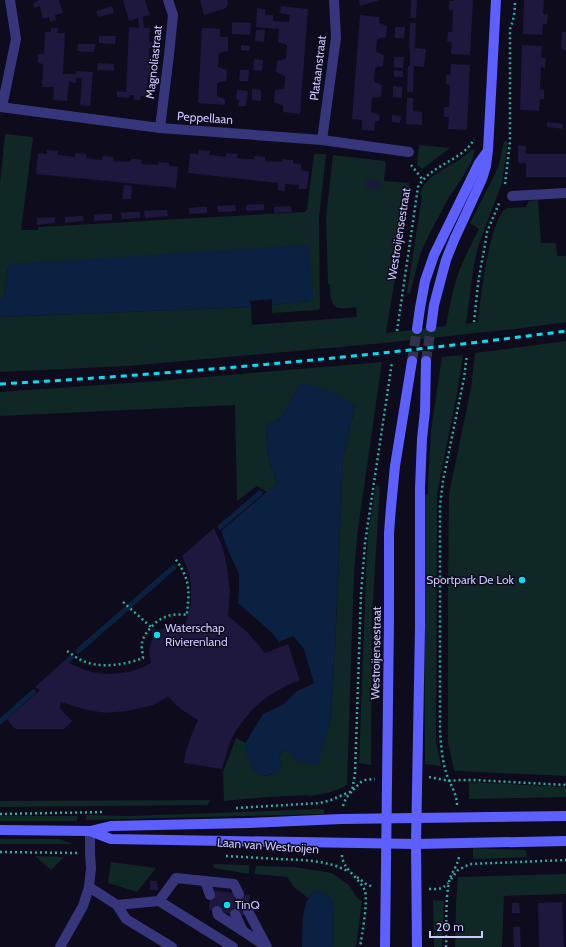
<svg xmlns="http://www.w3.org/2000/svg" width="566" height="947" viewBox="0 0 566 947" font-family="Cabin,sans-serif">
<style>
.green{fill:#0f2725}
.water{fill:#0b2141}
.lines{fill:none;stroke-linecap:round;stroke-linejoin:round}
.stream{stroke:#0b2141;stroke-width:5}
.building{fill:#1e173e}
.secondary-tunnel{stroke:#34314a;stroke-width:10;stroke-dasharray:10 5;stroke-linecap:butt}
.path{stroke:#2caea2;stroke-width:2.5;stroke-dasharray:2 3;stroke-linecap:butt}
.lane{stroke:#37367c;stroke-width:10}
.street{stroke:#37367c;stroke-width:10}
.secondary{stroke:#5e5fff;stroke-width:10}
.rail{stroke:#00e1f2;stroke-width:3;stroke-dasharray:6 5;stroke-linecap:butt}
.poi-dot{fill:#00e1f2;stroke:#0e0b1d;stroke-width:1.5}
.labels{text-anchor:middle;stroke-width:3;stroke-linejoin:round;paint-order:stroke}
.street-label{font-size:12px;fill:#ccc7ff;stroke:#0e0b1d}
.poi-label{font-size:12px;fill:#ccc7ff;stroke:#0e0b1d;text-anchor:start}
</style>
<rect width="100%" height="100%" fill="#0e0b1d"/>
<g class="green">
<polygon points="5,134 33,137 21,230 38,230 38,227 305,212 307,209 314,154 326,154 319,217 320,308 319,310 272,313 272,305 310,301 8,268 4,298 1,301 0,300 0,183"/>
<path d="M504,141L508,142L502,183L483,233L477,250L473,271L466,324L478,322C480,301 489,218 507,208L526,207L527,204L529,201L538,200L541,243H556L557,256H566V322L515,329L384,343L128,366L0,372V317L251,307L252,325L357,317L356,307C351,308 344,309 339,308C330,307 330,292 330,285L328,284L326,218L333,155L385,161L386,164L384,181L409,183V193L386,333L446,326C449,309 452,293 457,277C463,260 471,244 479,229L470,223L494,176L499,164Z"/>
<polygon points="419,145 450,148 422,169 417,165"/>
<path d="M472,149L475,150L472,161L462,178L448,199L429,235L421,252L417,266L410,294L407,293L422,196L420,195C423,173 458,166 472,149Z"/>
<polygon points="566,341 566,776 457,771 454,770 448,743 448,586 449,494 471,388 475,353"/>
<polygon points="463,355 458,388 437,494 436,741 441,766 425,764 424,495 428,494 428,481 431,430 442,357"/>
<path d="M382,362L358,529L354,573L347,785C335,792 322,794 309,796V795L268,797L224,801L223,772L236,738L246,743L247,753L256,771L264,776L273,774L282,765L279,757L283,750L289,752L322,748L327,732L331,715L335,650L343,458L355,406L301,383L282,417L266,426L268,458L277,483L267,492L257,486L237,501L235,405L0,416V392L158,381Z"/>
<polygon points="376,485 380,487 372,616 371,765 359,763 366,575 368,535"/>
<polygon points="469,782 566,787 566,797 469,799"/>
<polygon points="210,800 208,805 0,807 0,801"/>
<polygon points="324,809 324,814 86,820 86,815 129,816"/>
<polygon points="0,816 78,816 77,821 0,821"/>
<polygon points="0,839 59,839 73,844 0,844"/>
<polygon points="473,848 526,850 527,857 473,859"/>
<polygon points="35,856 64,857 51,870"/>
<polygon points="111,862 156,868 137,892 108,883"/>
<polygon points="213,864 249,865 249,874 214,868"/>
<polygon points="256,866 294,867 332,873 349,885 357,898 362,901 356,947 333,947 334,916 332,901 313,891 308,898 294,887 287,877 254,874"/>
<polygon points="566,874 566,894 504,896 502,947 455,947 456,902 458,877"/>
<polygon points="433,900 444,901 442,947 434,947"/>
</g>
<g class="water">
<polygon points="306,245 309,247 313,298 310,301 272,305 272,299 250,301 251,307 0,317 0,300 1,300 4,298 8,268 10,264"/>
<polygon points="301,382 333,392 355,406 343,458 335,648 331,714 327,734 322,748 319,765 297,762 289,752 283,750 279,757 282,765 281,770 273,774 263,776 254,771 246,753 246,742 263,714 284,704 296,692 314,683 304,649 293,636 279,642 270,631 238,603 239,589 239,574 230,555 221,531 277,483 268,458 266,426 282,417"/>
<path d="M318,890C322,893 328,895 331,899C336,907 333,937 333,947H302C303,926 300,908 313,891Z"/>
</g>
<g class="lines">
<g class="stream">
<polyline points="220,527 260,493"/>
<polyline points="78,651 174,567"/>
<polyline points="62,666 71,658"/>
<polyline points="0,722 33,692"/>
</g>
</g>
<g class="building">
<polygon points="38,0 59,0 63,13 55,15 56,20 50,22 49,17 43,19 40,6 34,8 33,3 38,1"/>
<polygon points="123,0 145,0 150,15 143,17 144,28 150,28 149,42 155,42 155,48 149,48 149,56 148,65 154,66 153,75 148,75 147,96 141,96 140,100 134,100 134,95 129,95 129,98 117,97 117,91 126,92 129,27 139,28 138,18 129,21"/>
<polygon points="200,0 227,0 228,3 226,8 204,15"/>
<polygon points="359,0 380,0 360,6"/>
<polygon points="411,0 417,0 416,18 410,17"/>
<polygon points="454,0 473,0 470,55 451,54 452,42 447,42 448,32 452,32 453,10 449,10 449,1 454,1"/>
<polygon points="524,0 544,0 543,14 548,14 547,24 543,24 542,35 523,34"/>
<polygon points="112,6 114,13 98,17 96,11"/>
<polygon points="281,6 308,9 300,114 283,112 283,106 274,102 275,90 284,89 285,82 285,76 276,72 277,61 286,59 287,45 278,42 279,29 256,27 257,8 265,9 265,15 273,15 273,21 289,22 290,15 280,13"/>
<polygon points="360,15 379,17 379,23 387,26 386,37 377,39 376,52 384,55 383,66 375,68 374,82 382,85 381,97 372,98 371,112 380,115 379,121 375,121 374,131 362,130 362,120 352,119"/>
<polygon points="232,22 251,23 250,35 232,34"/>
<polygon points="410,23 416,23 415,48 426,49 424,67 414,66 413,92 407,92 408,66 410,66 410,49 409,49"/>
<polygon points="395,27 405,27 404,38 395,38"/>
<polygon points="51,28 58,28 57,33 65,33 63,74 76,74 77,71 93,72 90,106 80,105 82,78 76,78 76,83 69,82 67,101 53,100 54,87 42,87 43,64 38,63 38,54 44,54 45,32 51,32"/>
<polygon points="202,28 220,29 220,37 228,37 228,51 219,53 218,67 227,70 226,81 217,83 217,96 225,99 225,105 198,103"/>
<polygon points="256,30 265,30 264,42 255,41"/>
<polygon points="562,32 566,32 566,50 561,49"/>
<polygon points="99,36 116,36 115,44 99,43"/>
<polygon points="78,44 95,44 94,52 77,51"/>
<polygon points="241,45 250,46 249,51 241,50"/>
<polygon points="522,45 542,46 541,58 546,58 545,68 541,67 540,89 544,90 544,99 540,99 539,111 520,110"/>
<polygon points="394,57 404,57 403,68 394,67"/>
<polygon points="254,59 263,60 262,71 253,70"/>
<polygon points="98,63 114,64 114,71 97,70"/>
<polygon points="451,64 470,65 467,130 448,129 449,117 444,117 444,107 449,107 450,85 446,84 446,75 450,75"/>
<polygon points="240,70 249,70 248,81 239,81"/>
<polygon points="394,70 403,71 403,77 394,77"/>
<polygon points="393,86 402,87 402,98 393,97"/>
<polygon points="252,89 261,90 261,101 252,100"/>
<polygon points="237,90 248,91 246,106 238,106 239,100 236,99"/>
<polygon points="407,98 413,98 413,111 422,112 422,125 406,124"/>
<polygon points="392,115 401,116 400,123 392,122"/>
<polygon points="547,122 563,124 563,129 547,127"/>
<polygon points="518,145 526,146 526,154 566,154 566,177 526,177 526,163 518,163"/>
<polygon points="47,150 58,151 58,155 75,157 75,153 86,154 86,158 102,160 103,156 114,157 113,161 130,162 131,159 136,159 142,160 141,164 158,165 158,162 169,163 169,166 178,167 176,188 36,174 38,153 47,154"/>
<polygon points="199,150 210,151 209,155 226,157 226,153 238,154 237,158 246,159 254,159 254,156 265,157 265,161 282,162 282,159 293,160 293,163 301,164 301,170 309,172 307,189 299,189 299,185 285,184 285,191 278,190 278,183 188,173 190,153 198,154"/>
<polygon points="366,180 380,181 380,189 366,188"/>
<polygon points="124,185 132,186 131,199 122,199"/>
<polygon points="264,204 264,210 246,211 246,205"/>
<polygon points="235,205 236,211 218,212 217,206"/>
<polygon points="291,206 292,212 274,213 274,207"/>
<polygon points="198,207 207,207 207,213 189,214 189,208"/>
<polygon points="159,210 167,210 168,216 145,218 144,211"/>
<polygon points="130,212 140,212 140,218 122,219 121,213"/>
<polygon points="102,214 112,214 112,220 94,221 94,215"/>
<polygon points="83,216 84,221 65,223 65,217"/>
<polygon points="55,217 55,223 37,225 37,218"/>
<polygon points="214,528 223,548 227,567 230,591 228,616 238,624 248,633 257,643 265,653 288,644 300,681 292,683 275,692 263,700 252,710 243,721 235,732 229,745 222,769 184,763 186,751 191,736 198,720 182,710 168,697 153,705 146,707 127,711 115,712 106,713 87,710 61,702 60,705 61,706 59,707 72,721 64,729 16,729 14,728 7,719 40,690 35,687 64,661 85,670 96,673 108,674 130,672 141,668 151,663 149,653 151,642 153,637 152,635 152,631 154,629 157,629 160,630 169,625 180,624 185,625 188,615 191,604 191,582 188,570 182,556"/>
<polygon points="150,881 157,881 158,890 150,890"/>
<polygon points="211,890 250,895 247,916 209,910"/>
<polygon points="562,902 564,947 539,947 538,903"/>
<polygon points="512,903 519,903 520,913 512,913"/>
<polygon points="513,927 520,927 521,947 514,947"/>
</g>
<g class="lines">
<g class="secondary-tunnel">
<polyline points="412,361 417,329"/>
<polyline points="426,361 431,327"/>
</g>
<g class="path">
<polyline points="411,165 423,180"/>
<path d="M505,184L510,142V29C514,19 515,11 515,0"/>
<polyline points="474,322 478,284 481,266 485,245 487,232 500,201"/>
<path d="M397,331L418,187C430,165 464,160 474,139"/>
<polyline points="123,602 151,627"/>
<path d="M67,651C72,654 76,658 81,660C99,669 125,665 143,658C143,653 141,648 142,643C143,634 156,620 165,617C171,614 180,614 187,615C187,610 188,606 188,602C190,583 185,572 174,557"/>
<polyline points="429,777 450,781 459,780 474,780 566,785"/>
<path d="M457,805C457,793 449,783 446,772C442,759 441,745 440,731V505L443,481L464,378L467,355"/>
<polyline points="343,806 346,798 352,791 355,774 361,594 365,543 392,362"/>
<polyline points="236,808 320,803 331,800 352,791 361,782 365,780 375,779"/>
<polyline points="0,814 105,812"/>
<polyline points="0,852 77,853"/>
<path d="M342,855C342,869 360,878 365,891C368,902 362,935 360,947"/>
<path d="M226,856C244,857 262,858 279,859C303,860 329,860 349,872"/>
<polyline points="357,877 366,884 373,887"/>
<polyline points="451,879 458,870 470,864 566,860"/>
<path d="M429,889C438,889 442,890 448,883"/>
<path d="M446,947C447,926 445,902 449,882C451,872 458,866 459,856"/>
</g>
<g class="lane">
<polyline points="205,881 210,895"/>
<polyline points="89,887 117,905 126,919 172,947"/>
<polyline points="159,901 176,878 234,884 239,894"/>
<polyline points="117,905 159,901 233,947"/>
<polyline points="217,911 218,915 243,931"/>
<polyline points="248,911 266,945"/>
<polyline points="235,914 243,931 267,947"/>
<polyline points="60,947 83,906 89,887 91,868 90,853 90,831"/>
</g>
<g class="street">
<polyline points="0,107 160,128 322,140 409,152"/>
<polyline points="2,107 16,39 10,0"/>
<polyline points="160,128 169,55 173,15 168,0"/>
<polyline points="322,140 336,38 334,0"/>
<polyline points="512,196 566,193"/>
</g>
<g class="secondary">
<polyline points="431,327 434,305 446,260 454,240 482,179 486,166 488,150 496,0"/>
<polyline points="417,329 420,308 425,281 434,255 479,163 487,152"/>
<polyline points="0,830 90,831 111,826 248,823 341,819 566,816"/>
<polyline points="90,831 111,839 416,844 566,841"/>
<polyline points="385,947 389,618 389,533 391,507 395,466 412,361"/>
<polyline points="417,947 416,844 420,627 420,488 422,439 425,411 426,361"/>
</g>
<path class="rail" d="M0,384C189,373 378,356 566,331"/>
</g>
<g class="poi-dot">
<circle cx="522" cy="580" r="4"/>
<circle cx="157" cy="635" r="4"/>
<circle cx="227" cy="905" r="4"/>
</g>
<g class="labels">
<g class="street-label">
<text transform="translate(154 62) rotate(-84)" y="4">Magnoliastraat</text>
<text transform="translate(318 68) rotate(-83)" y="4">Plataanstraat</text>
<text transform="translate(205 118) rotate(4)" y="4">Peppellaan</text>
<text transform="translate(399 234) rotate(-81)" y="4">Westroijensestraat</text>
<text transform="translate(376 653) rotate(-89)" y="4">Westroijensestraat</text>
<text transform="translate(268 846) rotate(4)" y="4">Laan van Westroijen</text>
</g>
<g class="poi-label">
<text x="514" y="584" text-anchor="end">Sportpark De Lok</text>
<text x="165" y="632">Waterschap<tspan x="165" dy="14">Rivierenland</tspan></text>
<text x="235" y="909">TinQ</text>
</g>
</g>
<path d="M430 931v6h52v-6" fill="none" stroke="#ccc7ff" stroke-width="2"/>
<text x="436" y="931" font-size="12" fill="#ccc7ff" stroke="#0e0b1d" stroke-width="3" paint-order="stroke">20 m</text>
</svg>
